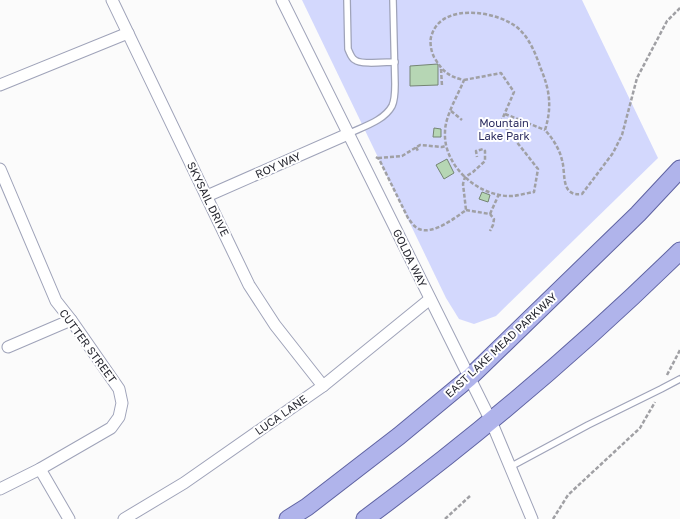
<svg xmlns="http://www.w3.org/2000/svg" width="680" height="519" viewBox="0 0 680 519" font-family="'Golos Text',sans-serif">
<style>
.green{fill:#d3d8fd}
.building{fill:#b6d6b4;stroke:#758574}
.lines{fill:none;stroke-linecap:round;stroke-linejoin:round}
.service-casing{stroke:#9fa3b9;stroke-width:8}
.minor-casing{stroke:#9fa3b9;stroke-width:13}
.primary-casing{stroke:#5f63a2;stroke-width:19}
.path{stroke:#a0a0a4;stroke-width:2.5;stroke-dasharray:4 2;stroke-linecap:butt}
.service{stroke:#fff;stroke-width:5.5}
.minor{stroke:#fff;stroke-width:11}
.primary{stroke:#b0b4eb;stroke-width:17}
.labels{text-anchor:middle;stroke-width:4;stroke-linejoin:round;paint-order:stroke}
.park-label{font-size:11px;fill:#2b2c5f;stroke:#fff}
.street-label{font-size:11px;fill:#292a33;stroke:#fff}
</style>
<rect width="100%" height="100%" fill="#fbfbfb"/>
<polygon class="green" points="302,0 582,0 658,158 496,316 474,324 459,319 446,298"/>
<g class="building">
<polygon points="438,64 438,85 410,86 410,66"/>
<polygon points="434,128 441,129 441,137 433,137"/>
<polygon points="447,159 454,173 444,179 436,165"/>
<polygon points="482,192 490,195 488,202 479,199"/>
</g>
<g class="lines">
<g class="service-casing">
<g id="service">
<path d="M347,0L348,49C350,53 351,58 355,60C361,65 386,62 395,62"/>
<path d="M348,134C362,127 384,121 392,106C395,100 395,91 395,84L393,0"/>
<polyline points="510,467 588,425 661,389 680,379"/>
</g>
</g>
<g class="minor-casing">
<g id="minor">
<polyline points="112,0 249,285 275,325 323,386"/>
<polyline points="282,0 491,421 532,519"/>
<polyline points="0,85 128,33"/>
<polyline points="0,169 56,301 71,320 119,389 122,403 119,417 111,428 40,469 0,489"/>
<polyline points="207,196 348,134"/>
<polyline points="8,347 71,320"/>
<polyline points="40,469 69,519"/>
<polyline points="124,519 184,483 323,386 430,299"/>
</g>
</g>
<g class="primary-casing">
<g id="primary">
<polyline points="288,519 307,507 399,436 469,378 638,214 680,169"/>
<path d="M365,519C476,437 582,347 680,251"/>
</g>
</g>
<g class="path">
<polyline points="441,69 442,86"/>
<path d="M464,80L501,73L514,92L501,122L538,169L534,192C528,193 520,195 513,196C479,198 443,166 445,132C445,116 458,95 464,80C449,77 442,71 434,57C431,51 429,41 432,34C443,2 499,11 519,29C530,39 536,55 541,69C550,91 552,107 545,130C553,139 559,148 562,160C566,173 560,197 582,194L613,153L622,135L637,78L667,21L680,8"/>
<polyline points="451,111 462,120"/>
<polyline points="505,114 545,130"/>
<polyline points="416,147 418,151"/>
<path d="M376,157L379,159L408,218C411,222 414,227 419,229C433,235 455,218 466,210L463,184L465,177L473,172L485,161V151L483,149L476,151L477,157"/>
<polyline points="378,158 402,156 420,145 442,147 446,146"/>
<polyline points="466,210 490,214 494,219 493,225 490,231"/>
<polyline points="490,214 499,194"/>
<polyline points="667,375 680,350"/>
<polyline points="445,519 470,496"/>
<polyline points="553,519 568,495 640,428 655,402"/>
</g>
<use href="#service" class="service"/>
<use href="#minor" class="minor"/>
<use href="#primary" class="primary"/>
</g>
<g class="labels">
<g class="park-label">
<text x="504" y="127">Mountain<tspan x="504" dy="13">Lake Park</tspan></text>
</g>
<g class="street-label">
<text transform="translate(278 165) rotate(-24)" y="4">ROY WAY</text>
<text transform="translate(208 199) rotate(64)" y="4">SKYSAIL DRIVE</text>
<text transform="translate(410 258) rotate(64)" y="4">GOLDA WAY</text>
<text transform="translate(501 345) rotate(-43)" y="4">EAST LAKE MEAD PARKWAY</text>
<text transform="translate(88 346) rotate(54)" y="4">CUTTER STREET</text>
<text transform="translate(281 415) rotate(-35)" y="4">LUCA LANE</text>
</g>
</g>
</svg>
